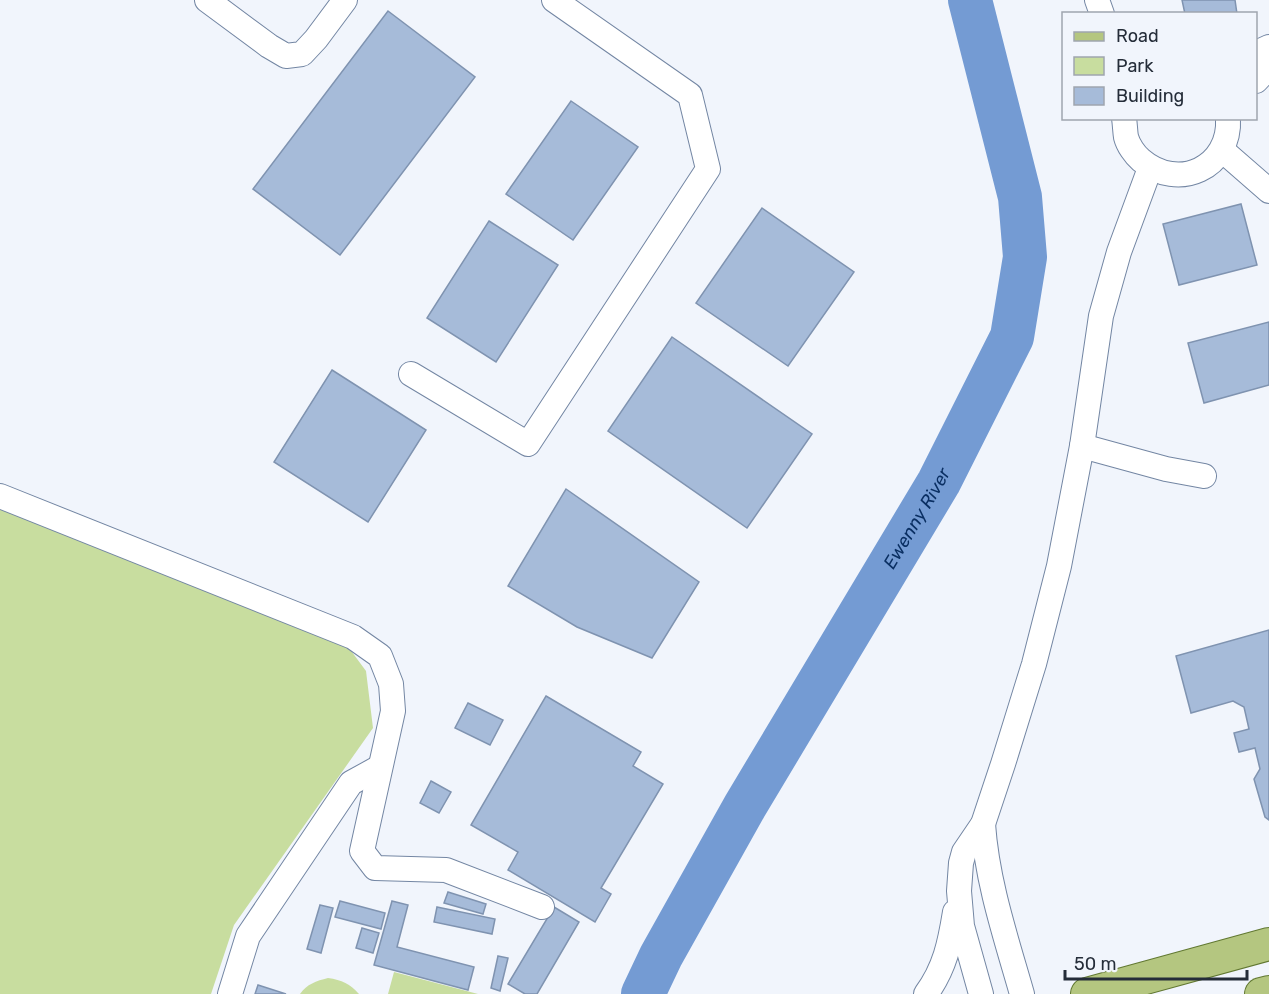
<svg xmlns="http://www.w3.org/2000/svg" width="1269" height="994" viewBox="0 0 1269 994" font-family="Rubik,sans-serif">
<style>
.green{fill:#c8dd9f}
.lines{fill:none;stroke-linecap:round;stroke-linejoin:round}
.river{stroke:#749bd3;stroke-width:44}
.building{fill:#a6bbd9;stroke:#7f93b0;stroke-width:1.5}
.minor-casing{stroke:#7386a3;stroke-width:26}
.major-casing{stroke:#617831;stroke-width:34}
.minor{stroke:#fff;stroke-width:24}
.major{stroke:#b4c680;stroke-width:32}
.labels{text-anchor:middle;stroke-width:4.5;stroke-linejoin:round;paint-order:stroke}
.water-label{font-size:18px;font-style:italic;fill:#0a2f62;stroke:#f1f5fc}
</style>
<rect width="100%" height="100%" fill="#f1f5fc"/>
<g class="green">
<polygon points="0,508 349,648 366,671 373,728 234,925 211,994 0,994"/>
<polygon points="394,972 478,994 388,994"/>
<path d="M328,978C342,980 350,984 359,994H300C307,984 316,981 328,978Z"/>
</g>
<g class="lines">
<path class="river" id="s1" d="M643,994L661,956L745,806L939,482L1012,337L1025,257L1020,197L970,0"/>
</g>
<g class="building">
<polygon points="1182,0 1235,0 1237,14 1185,14"/>
<polygon points="388,11 475,77 340,255 253,189"/>
<polygon points="571,101 638,147 573,240 506,194"/>
<polygon points="1241,204 1257,265 1179,285 1163,224"/>
<polygon points="762,208 854,272 788,366 696,303"/>
<polygon points="489,221 558,265 496,362 427,318"/>
<polygon points="1269,322 1269,385 1204,403 1188,343"/>
<polygon points="672,337 812,434 747,528 608,431"/>
<polygon points="332,370 426,430 368,522 274,462"/>
<polygon points="566,489 699,582 652,658 577,627 508,586"/>
<polygon points="1269,630 1269,820 1265,817 1254,779 1260,769 1255,748 1239,752 1234,733 1249,729 1244,707 1233,701 1191,713 1176,656"/>
<polygon points="546,696 641,752 633,766 663,784 601,888 611,894 595,922 508,870 518,852 471,825"/>
<polygon points="468,703 503,720 490,745 455,728"/>
<polygon points="431,781 451,792 439,813 420,803"/>
<polygon points="448,892 486,904 483,914 444,903"/>
<polygon points="340,901 385,913 381,929 335,917"/>
<polygon points="392,901 408,905 397,947 474,967 468,990 374,965"/>
<polygon points="320,905 333,908 321,953 307,949"/>
<polygon points="437,907 495,919 492,934 434,922"/>
<polygon points="554,907 579,922 537,994 525,994 508,984"/>
<polygon points="362,928 379,933 373,953 356,948"/>
<polygon points="498,956 508,958 500,991 491,988"/>
<polygon points="258,985 286,994 255,994"/>
</g>
<g class="lines">
<g class="minor-casing">
<g id="minor">
<polyline points="207,0 269,46 286,56 302,54 316,39 345,0"/>
<polyline points="1097,0 1102,14"/>
<polyline points="1256,53 1269,47"/>
<polyline points="1256,81 1269,67"/>
<path d="M1124,118C1125,124 1125,131 1126,137C1128,145 1135,155 1141,160C1178,192 1231,168 1228,118"/>
<polyline points="1222,150 1269,191"/>
<polyline points="411,374 528,444 708,169 690,95 554,0"/>
<polyline points="1082,446 1166,469 1204,476"/>
<polyline points="0,496 353,637 380,656 391,684 393,711 362,851 375,868 446,870 542,907"/>
<path d="M983,824C987,882 1006,938 1022,994"/>
<polyline points="230,994 248,936 351,783 380,767"/>
<path d="M926,994C945,968 950,943 955,912"/>
<polyline points="981,994 962,926 959,891 961,863 964,852 983,824 1003,764 1034,664 1059,566 1082,446 1101,316 1119,252 1150,168"/>
</g>
</g>
<g class="major-casing">
<g id="major">
<polyline points="1087,994 1269,944"/>
<polyline points="1261,994 1269,992"/>
</g>
</g>
<use href="#minor" class="minor"/>
<use href="#major" class="major"/>
</g>
<g class="labels">
<g class="water-label">
<text dy="6" stroke="none"><textPath href="#s1" startOffset="549">Ewenny River</textPath></text>
</g>
</g>
<rect x="1062" y="12" width="195" height="108" fill="#f1f5fc" stroke="#9fa5ae" stroke-width="1.5"/>
<rect x="1074" y="32" width="30" height="9" fill="#b4c680" stroke="#9fa5ae" stroke-width="1.5"/>
<text x="1116" y="42" font-size="18" fill="#252d39">Road</text>
<rect x="1074" y="57" width="30" height="18" fill="#c8dd9f" stroke="#9fa5ae" stroke-width="1.5"/>
<text x="1116" y="72" font-size="18" fill="#252d39">Park</text>
<rect x="1074" y="87" width="30" height="18" fill="#a6bbd9" stroke="#9fa5ae" stroke-width="1.5"/>
<text x="1116" y="102" font-size="18" fill="#252d39">Building</text>
<path d="M1065 970v9h182v-9" fill="none" stroke="#252d39" stroke-width="3"/>
<text x="1074" y="970" font-size="18" fill="#252d39" stroke="#f1f5fc" stroke-width="4.5" paint-order="stroke">50 m</text>
</svg>
